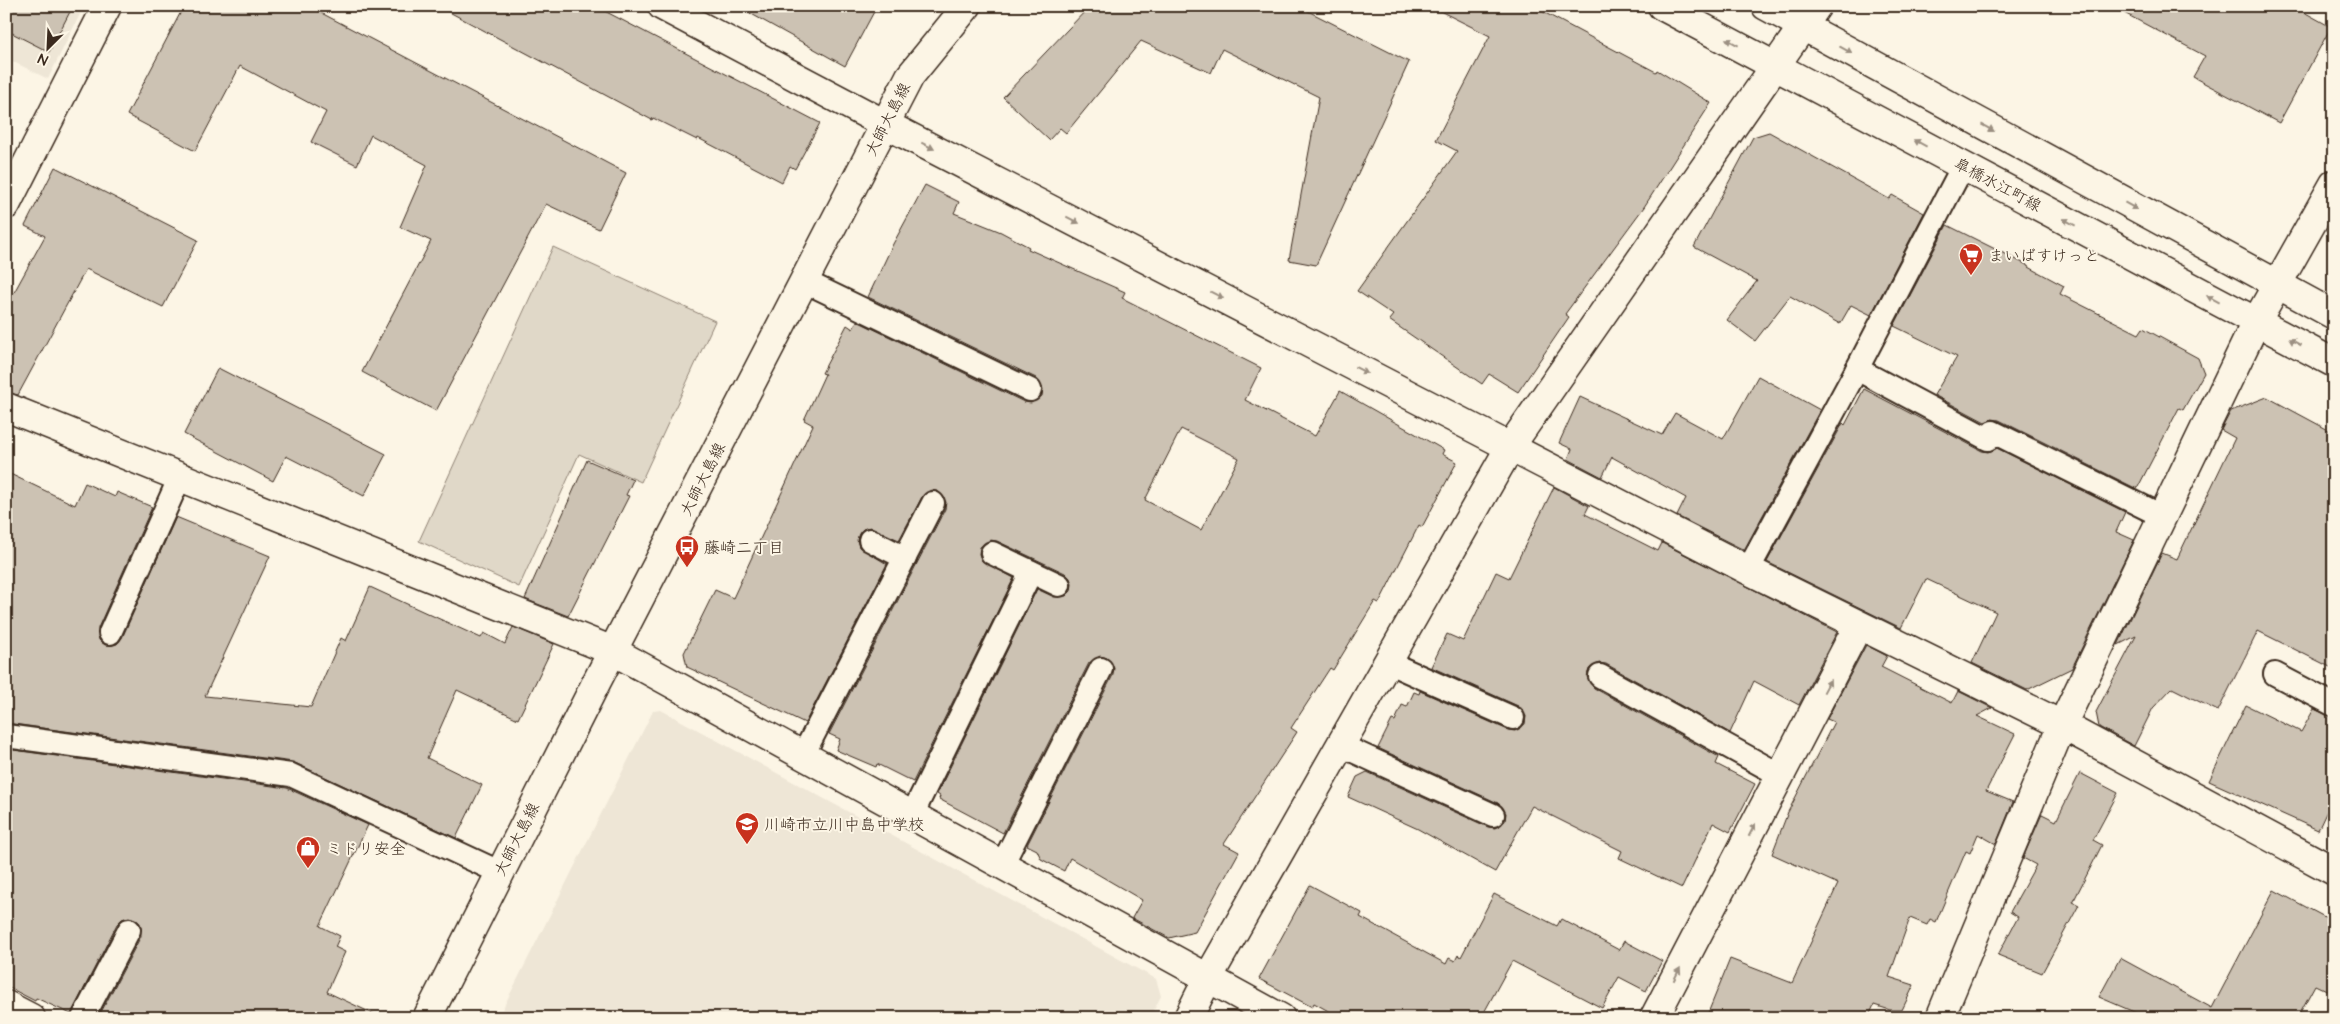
<svg xmlns="http://www.w3.org/2000/svg" width="2340" height="1024" viewBox="0 0 2340 1024" font-family="'Architects Daughter','Klee One',sans-serif">
<style>
.built{fill:#eee6d6}
.green{fill:#e0d8c8;stroke:#8e8173}
.building{fill:#ccc2b3;stroke:#3b2a1e;fill-rule:evenodd}
.lines{fill:none;stroke-linecap:round;stroke-linejoin:round}
.service-casing{stroke:#3b2a1e;stroke-width:26}
.minor-casing{stroke:#3b2a1e;stroke-width:31}
.tertiary-casing{stroke:#3b2a1e;stroke-width:31}
.service{stroke:#fcf5e5;stroke-width:22}
.minor{stroke:#fcf5e5;stroke-width:28}
.tertiary{stroke:#fcf5e5;stroke-width:28}
.oneway{fill:#9c9082}
.labels{text-anchor:middle;stroke-width:4;stroke-linejoin:round;paint-order:stroke}
.street-label{font-size:16px;fill:#3b2a1e;stroke:#fcf5e5}
.poi-label{font-size:16px;fill:#3b2a1e;stroke:#fcf5e5;text-anchor:start}
</style>
<rect width="100%" height="100%" fill="#fcf5e5"/>
<filter id="ink" filterUnits="userSpaceOnUse"><feTurbulence type="fractalNoise" baseFrequency=".02" numOctaves="2"/><feDisplacementMap in="SourceGraphic" scale="10" xChannelSelector="R" yChannelSelector="G"/><feConvolveMatrix kernelMatrix="1 2 1 2 8 2 1 2 1" color-interpolation-filters="sRGB"/></filter>
<g filter="url(#ink)">
<g class="built">
<polygon points="6,6 84,6 48,79 6,58"/>
<polygon points="661,710 1156,979 1161,996 1150,1018 498,1018 653,711"/>
</g>
<polygon class="green" points="553,247 715,321 641,482 579,454 519,587 419,541"/>
<g class="building">
<polygon points="6,6 73,6 49,52 6,30"/>
<polygon points="184,6 308,6 626,173 599,229 546,204 436,411 362,372 431,241 400,227 427,165 371,135 357,165 311,142 326,112 240,66 195,151 127,115"/>
<polygon points="438,6 595,6 820,123 795,169 790,166 782,182 698,138 697,140 653,118 652,120"/>
<polygon points="737,6 877,6 845,66"/>
<polygon points="1090,6 1298,6 1409,62 1316,265 1289,260 1319,97 1222,49 1211,73 1141,41 1066,133 1060,128 1049,140 1003,97"/>
<polygon points="1430,6 1532,6 1656,72 1657,70 1711,103 1644,207 1565,314 1569,317 1518,392 1489,374 1482,384 1389,320 1393,315 1357,291 1457,151 1436,140 1490,36"/>
<polygon points="2111,6 2293,6 2331,27 2279,123 2193,77 2205,56"/>
<polygon points="1769,132 1889,199 1892,195 1924,213 1871,315 1851,305 1840,324 1790,296 1755,341 1727,320 1757,281 1694,247 1753,137"/>
<polygon points="55,167 198,240 163,307 86,269 18,395 6,392 6,307 45,236 25,226"/>
<path d="M925,185L959,202L954,213L1001,232L1029,247L1028,249L1125,292L1122,298L1261,368L1245,400L1315,436L1340,391L1444,450L1442,454L1457,462L1422,527L1419,525L1379,603L1375,601L1333,670L1330,668L1291,728L1297,732L1224,844L1239,852L1195,932L1169,938L1132,918L1142,900L1070,858L1064,871L1041,859L1037,850L1027,845L1113,675L1114,668L1107,658L1100,656L1089,663L1003,833L939,799L940,796L937,794L1037,589L1054,597L1066,596L1071,591L1072,584L1070,578L1065,573L997,541L990,540L980,547L979,554L982,561L1014,578L913,782L877,764L876,767L836,750L840,739L829,734L945,509L946,502L939,492L932,490L922,497L899,540L870,527L863,529L859,534L857,540L859,547L887,564L805,723L687,667L684,653L715,590L733,598L813,425L804,420L825,374L822,373L847,325L853,329L857,321L1024,402L1031,403L1042,396L1043,389L1036,378L868,297L893,244ZM1181,429L1239,458L1201,530L1145,500Z"/>
<polygon points="1947,225 2027,265 2027,266 2064,286 2060,294 2139,334 2143,328 2198,358 2204,373 2183,410 2179,408 2137,489 1999,420 1992,419 1985,422 1934,395 1957,357 1894,326"/>
<polygon points="218,368 386,454 364,496 286,456 273,481 184,434"/>
<polygon points="1758,376 1820,410 1744,550 1677,516 1686,498 1612,457 1602,477 1568,459 1572,449 1559,443 1580,397 1662,435 1675,413 1723,439"/>
<polygon points="1864,389 1982,451 1988,452 1997,448 2125,512 2116,532 2134,540 2072,668 2027,690 1972,663 1996,612 1926,579 1901,628 1767,562 1843,423 1845,425"/>
<polygon points="2267,397 2334,433 2334,669 2258,631 2218,711 2172,688 2153,708 2134,746 2099,727 2096,712 2136,636 2118,645 2162,553 2177,559 2235,438 2221,430 2231,411"/>
<polygon points="587,460 633,480 626,495 629,496 568,616 525,599"/>
<polygon points="6,472 75,505 85,483 115,497 117,492 152,507 98,628 99,640 105,645 117,644 122,638 176,517 270,556 205,696 311,707 341,638 346,641 370,587 481,638 484,633 505,644 513,627 554,644 518,719 457,690 427,758 482,785 456,838 293,762 6,723"/>
<polygon points="1554,487 1589,506 1585,514 1658,551 1662,543 1837,632 1799,705 1754,681 1730,733 1606,664 1599,663 1589,669 1587,677 1594,688 1719,757 1716,764 1755,784 1730,832 1713,823 1682,888 1619,858 1622,851 1532,806 1495,872 1418,829 1348,797 1357,777 1367,772 1488,827 1495,828 1505,821 1506,813 1498,803 1378,748 1392,720 1395,721 1402,705 1407,707 1414,692 1419,694 1420,691 1508,730 1515,731 1525,724 1526,716 1518,706 1431,667 1447,634 1463,641 1496,572 1509,578"/>
<polygon points="1866,645 1887,656 1881,667 1952,703 1958,691 1992,708 1977,716 2015,734 1986,791 2013,802 1996,844 1978,834 1970,853 1966,851 1936,922 1930,919 1927,925 1910,918 1889,977 1914,985 1902,1010 1890,1010 1874,1005 1868,1018 1706,1018 1730,959 1792,983 1838,884 1772,854 1788,812 1834,722 1827,719"/>
<polygon points="2246,705 2301,732 2314,709 2334,718 2334,796 2318,830 2209,781"/>
<polygon points="6,749 287,788 368,825 320,926 340,936 335,947 345,952 327,992 382,1018 98,1018 141,936 140,923 135,919 129,917 122,919 117,924 71,1014 36,998 35,1001 6,986"/>
<polygon points="2080,773 2118,793 2093,840 2102,845 2073,902 2079,905 2042,973 1998,955 2018,917 2010,912 2036,865 2023,858 2042,814 2056,821"/>
<polygon points="1310,885 1362,913 1360,917 1446,964 1449,958 1455,961 1458,955 1461,957 1494,894 1557,926 1561,919 1619,950 1624,941 1662,961 1646,991 1619,977 1602,1008 1512,961 1481,1018 1341,1018 1314,1003 1312,1007 1259,979"/>
<polygon points="2274,890 2334,922 2334,994 2315,985 2297,1018 2148,1018 2099,997 2120,958 2212,1008"/>
</g>
<g class="lines">
<g class="service-casing">
<g id="service">
<polyline points="804,281 1030,390"/>
<polyline points="1857,369 1988,439 1993,432 2162,516"/>
<polyline points="870,540 905,558"/>
<polyline points="992,553 1059,585"/>
<polyline points="1748,570 1857,369 1963,166"/>
<polyline points="110,633 180,477"/>
<polyline points="1387,662 1513,718"/>
<polyline points="2275,674 2334,705"/>
<polyline points="1600,676 1780,775"/>
<polyline points="6,736 291,775 499,872"/>
<polyline points="1340,745 1493,815"/>
<polyline points="803,755 933,503"/>
<polyline points="912,815 1031,572"/>
<polyline points="1002,865 1101,669"/>
<polyline points="83,1018 129,930"/>
</g>
</g>
<g class="minor-casing">
<g id="minor">
<polyline points="662,6 885,124 1748,570 2062,725 2334,871"/>
<polyline points="6,205 107,6"/>
<polyline points="6,407 613,651 1281,1018"/>
<polyline points="6,1005 31,1018"/>
<polyline points="1188,1018 1208,978 1510,447 1817,6"/>
<polyline points="1654,1018 1858,626"/>
<polyline points="1940,1018 2062,725 2256,322 2334,184"/>
</g>
</g>
<g class="tertiary-casing">
<g id="tertiary">
<polyline points="1662,6 2334,363"/>
<polyline points="1766,6 2334,315"/>
<polyline points="427,1018 597,681 910,76 967,6"/>
</g>
</g>
<use href="#service" class="service"/>
<use href="#minor" class="minor"/>
<use href="#tertiary" class="tertiary"/>
</g>
<defs><path id="oneway-solid" d="M-6-.8H1V-3.2L6.5 0L1 3.2V.8H-6Z" transform="scale(1.25)"/></defs>
<g class="oneway">
<use href="#oneway-solid" transform="translate(1732 42) rotate(-152)"/>
<use href="#oneway-solid" transform="translate(1846 50) rotate(29)"/>
<use href="#oneway-solid" transform="translate(1988 128) rotate(29)"/>
<use href="#oneway-solid" transform="translate(1920 143) rotate(-152)"/>
<use href="#oneway-solid" transform="translate(928 146) rotate(27)"/>
<use href="#oneway-solid" transform="translate(2131 206) rotate(29)"/>
<use href="#oneway-solid" transform="translate(1073 220) rotate(27)"/>
<use href="#oneway-solid" transform="translate(2069 222) rotate(-152)"/>
<use href="#oneway-solid" transform="translate(1217 295) rotate(27)"/>
<use href="#oneway-solid" transform="translate(2213 299) rotate(-152)"/>
<use href="#oneway-solid" transform="translate(2295 342) rotate(-152)"/>
<use href="#oneway-solid" transform="translate(1361 370) rotate(27)"/>
<use href="#oneway-solid" transform="translate(1827 686) rotate(-62)"/>
<use href="#oneway-solid" transform="translate(1752 830) rotate(-63)"/>
<use href="#oneway-solid" transform="translate(1677 974) rotate(-63)"/>
</g>
</g>
<defs>
<g id="supermarket-pin" transform="scale(1.25)"><path d="M0 17L-7.5 6A9.5 9.5 0 1 1 7.5 6Z" fill="#c8321e" stroke="#fcf5e5"/><path d="M-6-5.5h2.5l.6 2H6L4.5 2H-2.5L-4.4-4H-6ZM-1.5 3.2a1.3 1.3 0 1 0 .1 0ZM3 3.2a1.3 1.3 0 1 0 .1 0Z" fill="#fff"/></g>
<g id="bus-pin" transform="scale(1.25)"><path d="M0 17L-7.5 6A9.5 9.5 0 1 1 7.5 6Z" fill="#c8321e" stroke="#fcf5e5"/><path d="M-5-6H5V4H4V6H2V4H-2V6H-4V4H-5ZM-3.5-4V0h7V-4ZM-3.5 1.2v1.5H-2V1.2ZM2 1.2v1.5H3.5V1.2Z" fill="#fff"/></g>
<g id="school-pin" transform="scale(1.25)"><path d="M0 17L-7.5 6A9.5 9.5 0 1 1 7.5 6Z" fill="#c8321e" stroke="#fcf5e5"/><path d="M0-5L7-2L0 1L-7-2ZM-4 1L0 2.5L4 1V4Q0 6-4 4Z" fill="#fff"/></g>
<g id="shop-pin" transform="scale(1.25)"><path d="M0 17L-7.5 6A9.5 9.5 0 1 1 7.5 6Z" fill="#c8321e" stroke="#fcf5e5"/><path d="M-5-2.5h2.3a2.7 3.5 0 0 1 5.4 0H5L5.5 6h-11ZM-1.5-2.5h3a1.5 2.3 0 0 0-3 0Z" fill="#fff"/></g>
</defs>
<g fill-rule="evenodd">
<use href="#supermarket-pin" x="1971" y="255"/>
<use href="#bus-pin" x="687" y="547"/>
<use href="#school-pin" x="747" y="824"/>
<use href="#shop-pin" x="308" y="848"/>
</g>
<g class="labels">
<g class="street-label">
<text transform="translate(887 119) rotate(-63)" y="6">大師大島線</text>
<text transform="translate(1998 184) rotate(28)" y="6">皐橋水江町線</text>
<text transform="translate(702 479) rotate(-63)" y="6">大師大島線</text>
<text transform="translate(516 839) rotate(-63)" y="6">大師大島線</text>
</g>
<g class="poi-label">
<text x="1988" y="261">まいばすけっと</text>
<text x="704" y="553">藤崎二丁目</text>
<text x="764" y="830">川崎市立川中島中学校</text>
<text x="326" y="854">ミドリ安全</text>
</g>
</g>
<rect width="2340" height="1024" fill="none" stroke="#fcf5e5" stroke-width="25"/>
<rect x="12" y="12" width="2315" height="999" fill="none" stroke="#3b2a1e" stroke-width="2" filter="url(#ink)"/>
<g transform="translate(48 48) rotate(204)" stroke="#fcf5e5" stroke-width="4" paint-order="stroke">
<path d="M0-4L9 19L0 12L-9 19Z" fill="#3b2a1e"/>
<text y="-8" font-size="14" font-weight="bold" text-anchor="middle" fill="#3b2a1e">N</text>
</g>
</svg>
